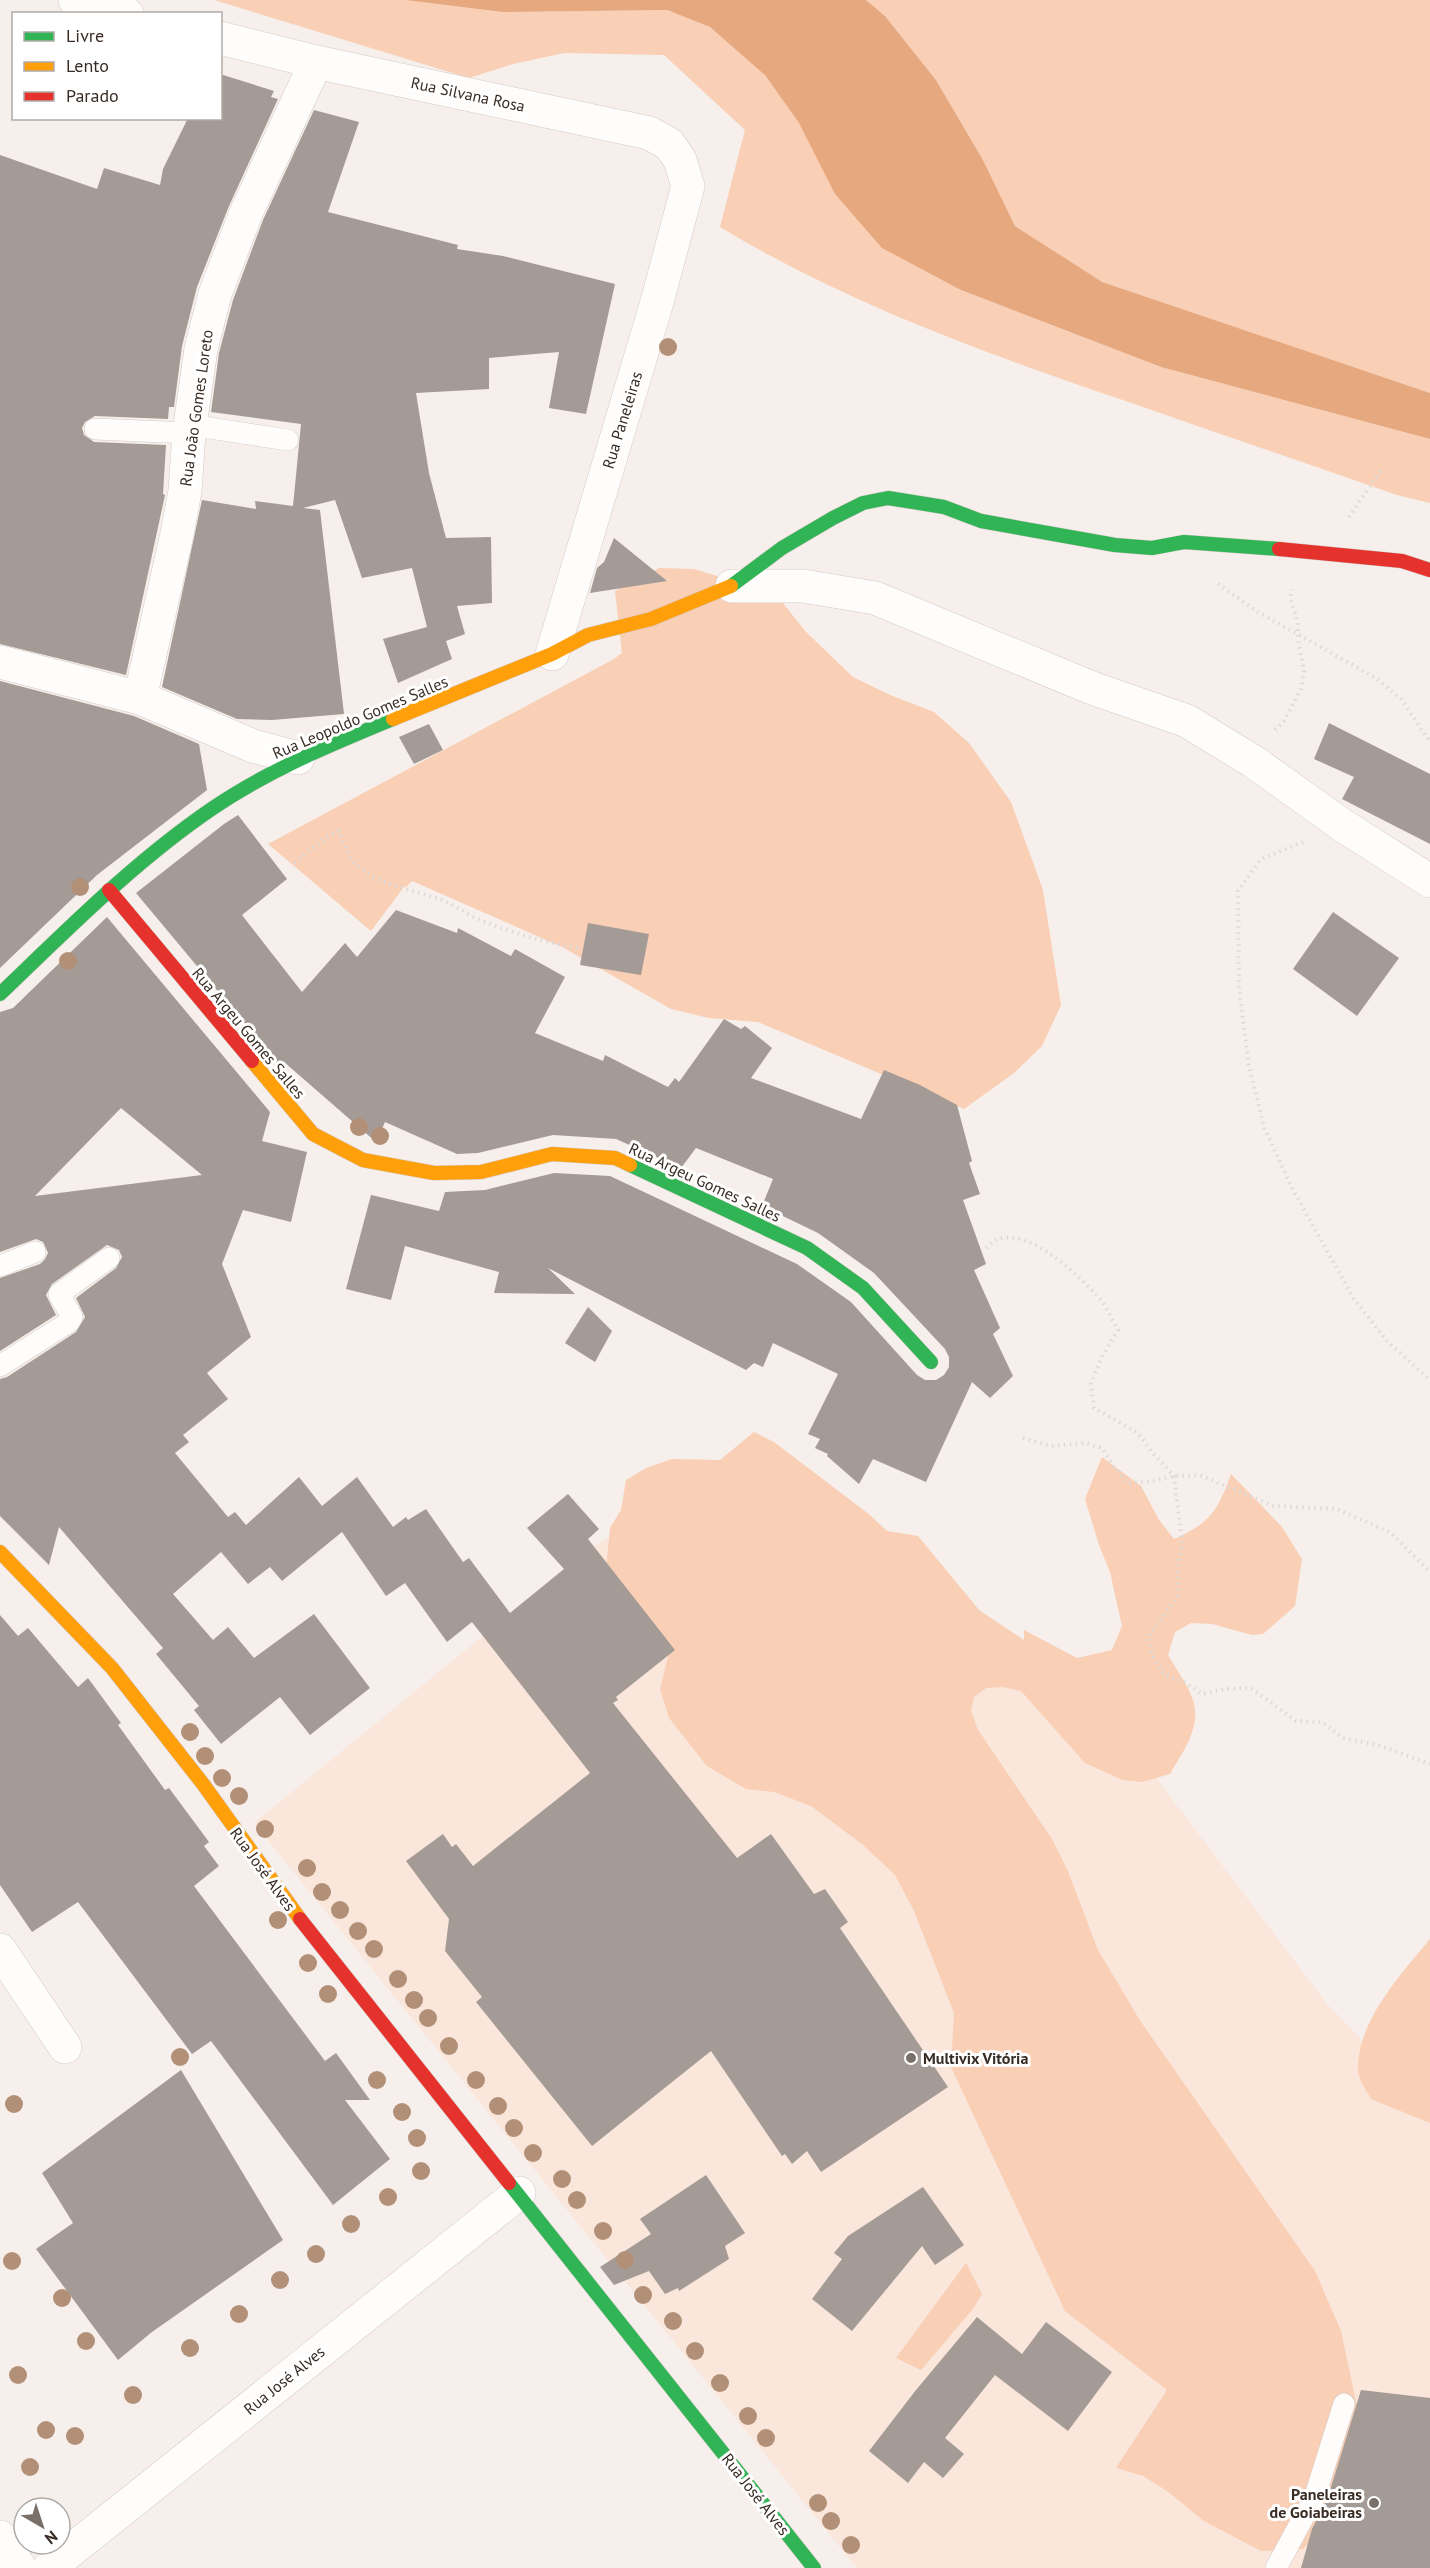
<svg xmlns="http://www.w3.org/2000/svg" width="1430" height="2568" viewBox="0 0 1430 2568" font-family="'PT Sans',sans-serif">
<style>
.built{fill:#fae6da}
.green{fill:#f9cfb5}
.water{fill:#e6a87f}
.building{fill:#a49b97;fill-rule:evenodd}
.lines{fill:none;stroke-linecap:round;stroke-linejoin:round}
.lane-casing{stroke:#d3cac5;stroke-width:22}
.street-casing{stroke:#d3cac5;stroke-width:34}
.fast-casing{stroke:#d3cac5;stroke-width:15}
.slow-casing{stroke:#d3cac5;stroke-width:15}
.jam-casing{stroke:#d3cac5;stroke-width:15}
.path{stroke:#dcdad8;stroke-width:4;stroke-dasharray:1.5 4.5;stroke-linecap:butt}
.lane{stroke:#fefdfc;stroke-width:21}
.street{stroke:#fefdfc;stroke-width:33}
.fast{stroke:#30b455;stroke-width:14}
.slow{stroke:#ff9f0a;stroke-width:14}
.jam{stroke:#e5322d;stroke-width:14}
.tree{fill:#b29078}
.poi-dot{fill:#7a706a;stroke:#fff;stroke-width:2}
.labels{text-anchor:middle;stroke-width:6;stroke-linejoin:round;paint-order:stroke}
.street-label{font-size:16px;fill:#382c25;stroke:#fff}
.poi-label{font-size:16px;font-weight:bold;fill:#382c25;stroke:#fff;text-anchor:start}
</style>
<rect width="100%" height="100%" fill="#f6efeb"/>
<polygon class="built" points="649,1518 1084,1683 1328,2005 1430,2111 1430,2568 857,2568 254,1823 593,1546"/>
<g class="green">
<path d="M214,0H405L502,12L667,10L710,27L765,74L799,123L961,290L1161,367L1430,439V503L1397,495C1305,463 1214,432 1123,400C984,353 846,303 720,227L745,130L664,55L564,53L513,64L469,78Z"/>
<polygon points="866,0 1430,0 1430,393 1101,282 1015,226 983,160 936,80 885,16"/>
<polygon points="659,568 694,569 756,588 782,602 806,632 853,677 890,695 934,712 969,743 1011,802 1043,890 1061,1005 1042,1046 1014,1073 964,1109 758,1022 709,1018 671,1009 562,947 412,881 406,887 404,887 371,931 268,844 614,659 622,653 615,591"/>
<path d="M754,1432L774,1442L870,1515L887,1531L918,1536L979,1610L1024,1640V1630L1077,1658L1112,1650L1122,1626L1110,1572L1099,1545L1085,1499L1102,1457L1141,1486L1159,1520L1174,1539C1211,1523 1218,1510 1231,1474L1282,1527L1302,1559L1295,1606L1263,1634L1252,1635L1212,1624L1191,1623L1175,1632L1168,1655C1176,1669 1188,1685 1193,1700C1202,1727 1182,1753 1170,1774L1142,1782L1123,1780L1085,1763L1021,1691L1003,1687L986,1688L974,1697L971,1711L978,1730L1052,1839L1067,1869L1098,1950L1139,2019L1315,2271L1341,2331L1358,2411L1351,2498L1303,2549L1261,2551L1204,2521L1167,2491L1143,2476L1116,2468L1167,2390L1065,2311L951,2067L954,2013L914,1911L895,1875L862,1844L811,1806L774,1792L746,1789L707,1766L669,1718L660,1689L669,1653L604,1589L610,1528L621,1510L626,1480L646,1468L672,1459L720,1460Z"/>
<path d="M1430,1939V2123L1371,2099C1367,2091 1358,2079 1358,2070C1357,2021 1402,1973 1430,1939Z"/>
<polygon points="966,2263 982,2294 972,2310 921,2370 896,2358"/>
</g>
<polygon class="water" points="405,0 866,0 885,16 936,80 983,160 1015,226 1102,282 1430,393 1430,439 1161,367 961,290 882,248 835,194 799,123 765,75 710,27 667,10 502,12"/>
<g class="building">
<polygon points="220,74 274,91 271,97 278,99 229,206 197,287 182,346 174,407 169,407 168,419 95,416 85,422 82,428 84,435 94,442 166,445 163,494 165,495 126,675 0,644 0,155 97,189 104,168 160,185 163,169 188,118 220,118"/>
<polygon points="314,110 359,122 328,212 458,245 457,249 503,256 615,284 586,414 549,408 559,352 489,358 489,389 416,393 429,473 446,538 491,537 492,603 457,606 465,634 446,641 452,659 398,683 383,639 427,627 412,568 362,578 335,500 303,508 320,510 344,714 272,720 237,719 162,687 202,500 256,509 255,501 293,506 301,424 211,412 219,353 233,300 263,220"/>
<polygon points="614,538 667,581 590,593 597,568 604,562"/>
<polygon points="0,681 134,716 199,744 207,790 97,875 0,968"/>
<polygon points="1329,723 1430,774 1430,844 1342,799 1354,777 1314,759"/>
<polygon points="429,724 443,750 414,764 399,737"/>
<polygon points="238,815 287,879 242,915 302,992 345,943 357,957 396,910 457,933 458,928 511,956 515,949 565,977 535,1033 603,1061 605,1055 668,1087 675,1078 679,1082 724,1019 741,1029 745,1026 772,1048 751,1078 861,1119 884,1070 920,1085 957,1105 972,1161 969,1163 980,1194 963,1200 986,1264 974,1270 1000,1328 993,1334 1013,1376 990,1398 972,1382 926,1482 873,1459 859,1484 827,1456 828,1454 815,1448 820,1439 808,1434 838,1374 773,1343 763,1367 754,1363 746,1370 548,1268 575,1294 494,1293 499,1272 405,1246 391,1300 346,1289 371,1195 439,1211 445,1192 485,1190 554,1173 610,1176 797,1264 851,1302 917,1375 925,1380 936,1380 944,1375 949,1367 949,1357 945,1349 874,1273 818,1233 762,1206 773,1179 696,1148 681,1168 616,1139 553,1135 478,1153 457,1154 385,1122 376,1142 284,1062 282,1068 136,893 224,824"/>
<polygon points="1333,912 1399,958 1357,1016 1293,969"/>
<path d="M107,917L270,1112L262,1141L307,1152L291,1222L243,1210L222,1264L251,1337L207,1373L228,1399L183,1435L189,1442L175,1453L228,1517L235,1512L246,1525L299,1477L322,1506L357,1477L393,1527L406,1517L408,1520L426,1509L463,1562L469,1558L510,1613L564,1569L527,1528L568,1494L599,1529L588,1539L675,1650L616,1697L618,1700L613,1703L737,1858L771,1834L814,1894L825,1889L848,1922L840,1928L948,2087L821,2172L807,2151L792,2164L785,2154L782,2156L711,2051L592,2146L476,2002L482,1997L445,1951L449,1919L406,1861L443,1834L452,1847L456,1844L473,1866L590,1773L472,1622L447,1642L405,1583L386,1596L342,1532L282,1581L270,1567L248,1584L221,1552L173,1594L213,1640L228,1627L254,1658L314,1614L370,1688L310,1735L280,1697L221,1744L194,1710L199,1706L156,1654L163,1648L59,1527L49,1565L0,1516V1379L7,1377L76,1332L85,1317L76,1298L116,1268L122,1257L119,1250L107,1245L52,1284L46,1295L56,1315L0,1351V1278L40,1264L45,1259L48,1253L43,1242L36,1239L0,1252V1012L13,1008ZM121,1108L202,1175L35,1196Z"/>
<polygon points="588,923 649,934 641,975 580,965"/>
<polygon points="588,1307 612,1331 595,1362 565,1343"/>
<polygon points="0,1615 18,1636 28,1628 78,1687 88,1678 121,1723 118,1725 165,1790 169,1788 209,1842 204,1846 219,1866 194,1886 325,2061 336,2053 370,2100 345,2100 390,2159 333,2205 211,2041 192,2054 78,1902 32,1932 0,1885"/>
<polygon points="181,2070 283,2240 152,2332 118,2360 36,2249 73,2223 42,2173"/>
<polygon points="706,2175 745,2233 725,2246 729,2259 679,2291 678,2288 665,2294 649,2271 614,2285 600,2267 651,2234 640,2219"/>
<polygon points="923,2187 964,2245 935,2265 922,2246 852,2331 812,2299 842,2259 834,2253 848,2236"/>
<polygon points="977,2317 1022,2354 1046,2322 1112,2372 1068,2431 995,2375 945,2438 964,2454 943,2478 924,2462 908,2483 869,2451 916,2390"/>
<polygon points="1361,2390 1430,2398 1430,2568 1301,2568 1312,2529 1327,2500"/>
</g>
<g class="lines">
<g class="lane-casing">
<g id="lane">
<polyline points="190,425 288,440"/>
<polyline points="95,429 189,433"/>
<polyline points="0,1266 35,1252"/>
<polyline points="0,1366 69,1322 72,1317 59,1294 109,1258"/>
<polyline points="1276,2568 1315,2496 1344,2404"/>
</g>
</g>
<g class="street-casing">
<g id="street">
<polyline points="75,0 127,14"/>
<polyline points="220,38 316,62 649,133 669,144 680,160 688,186 657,302 552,654"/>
<polyline points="732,586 803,586 875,598 1092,688 1187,721 1254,762 1342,825 1430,881"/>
<polyline points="0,662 140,698 253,746 298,758"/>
<polyline points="140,698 177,534 185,491 189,433 201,349 215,294 246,213 316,62"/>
<polyline points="0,1950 65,2047"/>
<polyline points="0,2537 20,2568"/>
<polyline points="49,2568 519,2193"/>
</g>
</g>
<g class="fast-casing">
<g id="fast">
<polyline points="731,586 782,548 833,518 863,503 888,498 944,507 981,521 1115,545 1152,548 1184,542 1279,549"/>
<path d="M0,994C68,929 135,861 213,808C269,770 330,745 393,719"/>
<polyline points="630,1165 807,1248 863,1288 931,1362"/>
<polyline points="509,2183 814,2568"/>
</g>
</g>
<g class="slow-casing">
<g id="slow">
<polyline points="393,719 552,654 588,635 651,619 731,586"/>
<polyline points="252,1061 313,1134 363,1160 434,1173 481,1172 552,1154 615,1158 630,1165"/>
<polyline points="0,1552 112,1668 203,1784 300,1919"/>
</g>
</g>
<g class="jam-casing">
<g id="jam">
<polyline points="1279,549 1402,561 1430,570"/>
<polyline points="109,890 252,1061"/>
<polyline points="300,1919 509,2183"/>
</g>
</g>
<g class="path">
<polyline points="1349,517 1381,470"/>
<polyline points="1218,584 1258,612 1376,678 1401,699 1430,742"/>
<polyline points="1275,730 1284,721 1301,689 1304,671 1298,640 1298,623 1291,600 1291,589"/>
<polyline points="1303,842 1261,859 1238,891 1239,988 1249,1066 1264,1127 1293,1190 1354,1299 1386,1340 1430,1380"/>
<path d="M294,863L328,836L339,831C344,844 348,858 359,867C381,886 412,889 439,899C454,904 466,914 480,920C512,933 544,942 578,948"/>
<path d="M986,1248C991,1244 996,1238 1001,1238C1035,1232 1078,1275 1099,1298C1107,1307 1112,1320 1118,1330L1103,1355L1091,1383L1094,1408L1138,1433L1151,1451L1174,1476L1182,1544L1177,1568L1178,1596L1148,1637L1153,1656L1165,1675L1183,1681L1202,1694L1224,1689L1251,1688L1296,1721L1322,1722L1343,1738L1378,1745L1430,1764"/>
<polyline points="1023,1438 1050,1446 1086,1443 1102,1448 1114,1467 1128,1483 1153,1481 1174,1476 1200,1475 1273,1506 1337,1509 1391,1533 1430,1572"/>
</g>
<use href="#lane" class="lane"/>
<use href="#street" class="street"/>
<use href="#fast" class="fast"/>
<use href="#slow" class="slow"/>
<use href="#jam" class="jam"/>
</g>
<g class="tree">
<circle cx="668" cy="347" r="9"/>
<circle cx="80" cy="887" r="9"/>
<circle cx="68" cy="961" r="9"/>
<circle cx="359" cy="1127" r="9"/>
<circle cx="380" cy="1136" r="9"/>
<circle cx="190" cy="1732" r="9"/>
<circle cx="205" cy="1756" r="9"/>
<circle cx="222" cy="1778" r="9"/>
<circle cx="239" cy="1796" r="9"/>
<circle cx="265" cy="1829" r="9"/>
<circle cx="307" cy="1868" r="9"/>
<circle cx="322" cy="1892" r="9"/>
<circle cx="340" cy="1910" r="9"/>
<circle cx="278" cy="1920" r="9"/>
<circle cx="358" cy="1931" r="9"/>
<circle cx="374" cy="1949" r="9"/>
<circle cx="308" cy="1963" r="9"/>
<circle cx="398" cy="1979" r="9"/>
<circle cx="328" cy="1994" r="9"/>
<circle cx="414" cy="2000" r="9"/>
<circle cx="428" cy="2018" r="9"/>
<circle cx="449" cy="2046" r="9"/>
<circle cx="180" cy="2057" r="9"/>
<circle cx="377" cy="2080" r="9"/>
<circle cx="476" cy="2080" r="9"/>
<circle cx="14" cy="2104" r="9"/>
<circle cx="498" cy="2106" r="9"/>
<circle cx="402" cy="2112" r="9"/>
<circle cx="514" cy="2128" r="9"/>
<circle cx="417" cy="2138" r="9"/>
<circle cx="533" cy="2153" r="9"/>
<circle cx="421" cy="2171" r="9"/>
<circle cx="562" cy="2179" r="9"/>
<circle cx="388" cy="2197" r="9"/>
<circle cx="577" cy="2200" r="9"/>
<circle cx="351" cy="2224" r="9"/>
<circle cx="603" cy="2231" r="9"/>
<circle cx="316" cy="2254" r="9"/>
<circle cx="625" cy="2260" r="9"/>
<circle cx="12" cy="2261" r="9"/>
<circle cx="280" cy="2280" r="9"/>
<circle cx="643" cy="2295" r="9"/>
<circle cx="62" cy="2298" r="9"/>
<circle cx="239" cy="2314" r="9"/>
<circle cx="673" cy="2321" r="9"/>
<circle cx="86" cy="2341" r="9"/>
<circle cx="190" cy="2348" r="9"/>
<circle cx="695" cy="2351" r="9"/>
<circle cx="18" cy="2375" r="9"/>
<circle cx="720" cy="2383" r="9"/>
<circle cx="133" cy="2395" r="9"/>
<circle cx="748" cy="2416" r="9"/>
<circle cx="46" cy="2430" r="9"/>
<circle cx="75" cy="2436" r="9"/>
<circle cx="766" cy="2438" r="9"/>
<circle cx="30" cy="2467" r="9"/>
<circle cx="818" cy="2503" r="9"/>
<circle cx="831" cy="2521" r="9"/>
<circle cx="851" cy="2545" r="9"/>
</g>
<g class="poi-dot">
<circle cx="911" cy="2058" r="6"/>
<circle cx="1374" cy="2503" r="6"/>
</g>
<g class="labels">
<g class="street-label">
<text transform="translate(468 94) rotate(12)" y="6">Rua Silvana Rosa</text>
<text transform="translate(196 408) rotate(-82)" y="6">Rua João Gomes Loreto</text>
<text transform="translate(622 420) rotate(-73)" y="6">Rua Paneleiras</text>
<text transform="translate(360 717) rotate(-23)" y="6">Rua Leopoldo Gomes Salles</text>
<text transform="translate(249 1033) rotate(50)" y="6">Rua Argeu Gomes Salles</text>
<text transform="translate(705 1182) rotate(25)" y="6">Rua Argeu Gomes Salles</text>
<text transform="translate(263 1869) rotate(54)" y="6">Rua José Alves</text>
<text transform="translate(284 2380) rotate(-39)" y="6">Rua José Alves</text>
<text transform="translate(756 2494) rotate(52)" y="6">Rua José Alves</text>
</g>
<g class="poi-label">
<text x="923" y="2064">Multivix Vitória</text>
<text x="1362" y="2500" text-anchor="end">Paneleiras<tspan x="1362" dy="18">de Goiabeiras</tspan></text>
</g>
</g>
<rect x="12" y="12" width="210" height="108" fill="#ffffff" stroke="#afaba8" stroke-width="1.5"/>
<rect x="24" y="32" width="30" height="9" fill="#30b455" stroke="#afaba8" stroke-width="1.5"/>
<text x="66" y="42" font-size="18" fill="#382c25">Livre</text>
<rect x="24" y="62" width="30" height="9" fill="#ff9f0a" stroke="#afaba8" stroke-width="1.5"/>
<text x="66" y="72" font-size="18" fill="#382c25">Lento</text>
<rect x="24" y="92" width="30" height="9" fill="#e5322d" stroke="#afaba8" stroke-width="1.5"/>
<text x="66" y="102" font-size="18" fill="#382c25">Parado</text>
<g transform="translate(42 2526) rotate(141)"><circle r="28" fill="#ffffff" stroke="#afaba8" stroke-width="1.5"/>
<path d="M0-4.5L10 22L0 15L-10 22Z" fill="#7a706a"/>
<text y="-9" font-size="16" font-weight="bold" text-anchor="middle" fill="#382c25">N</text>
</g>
</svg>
